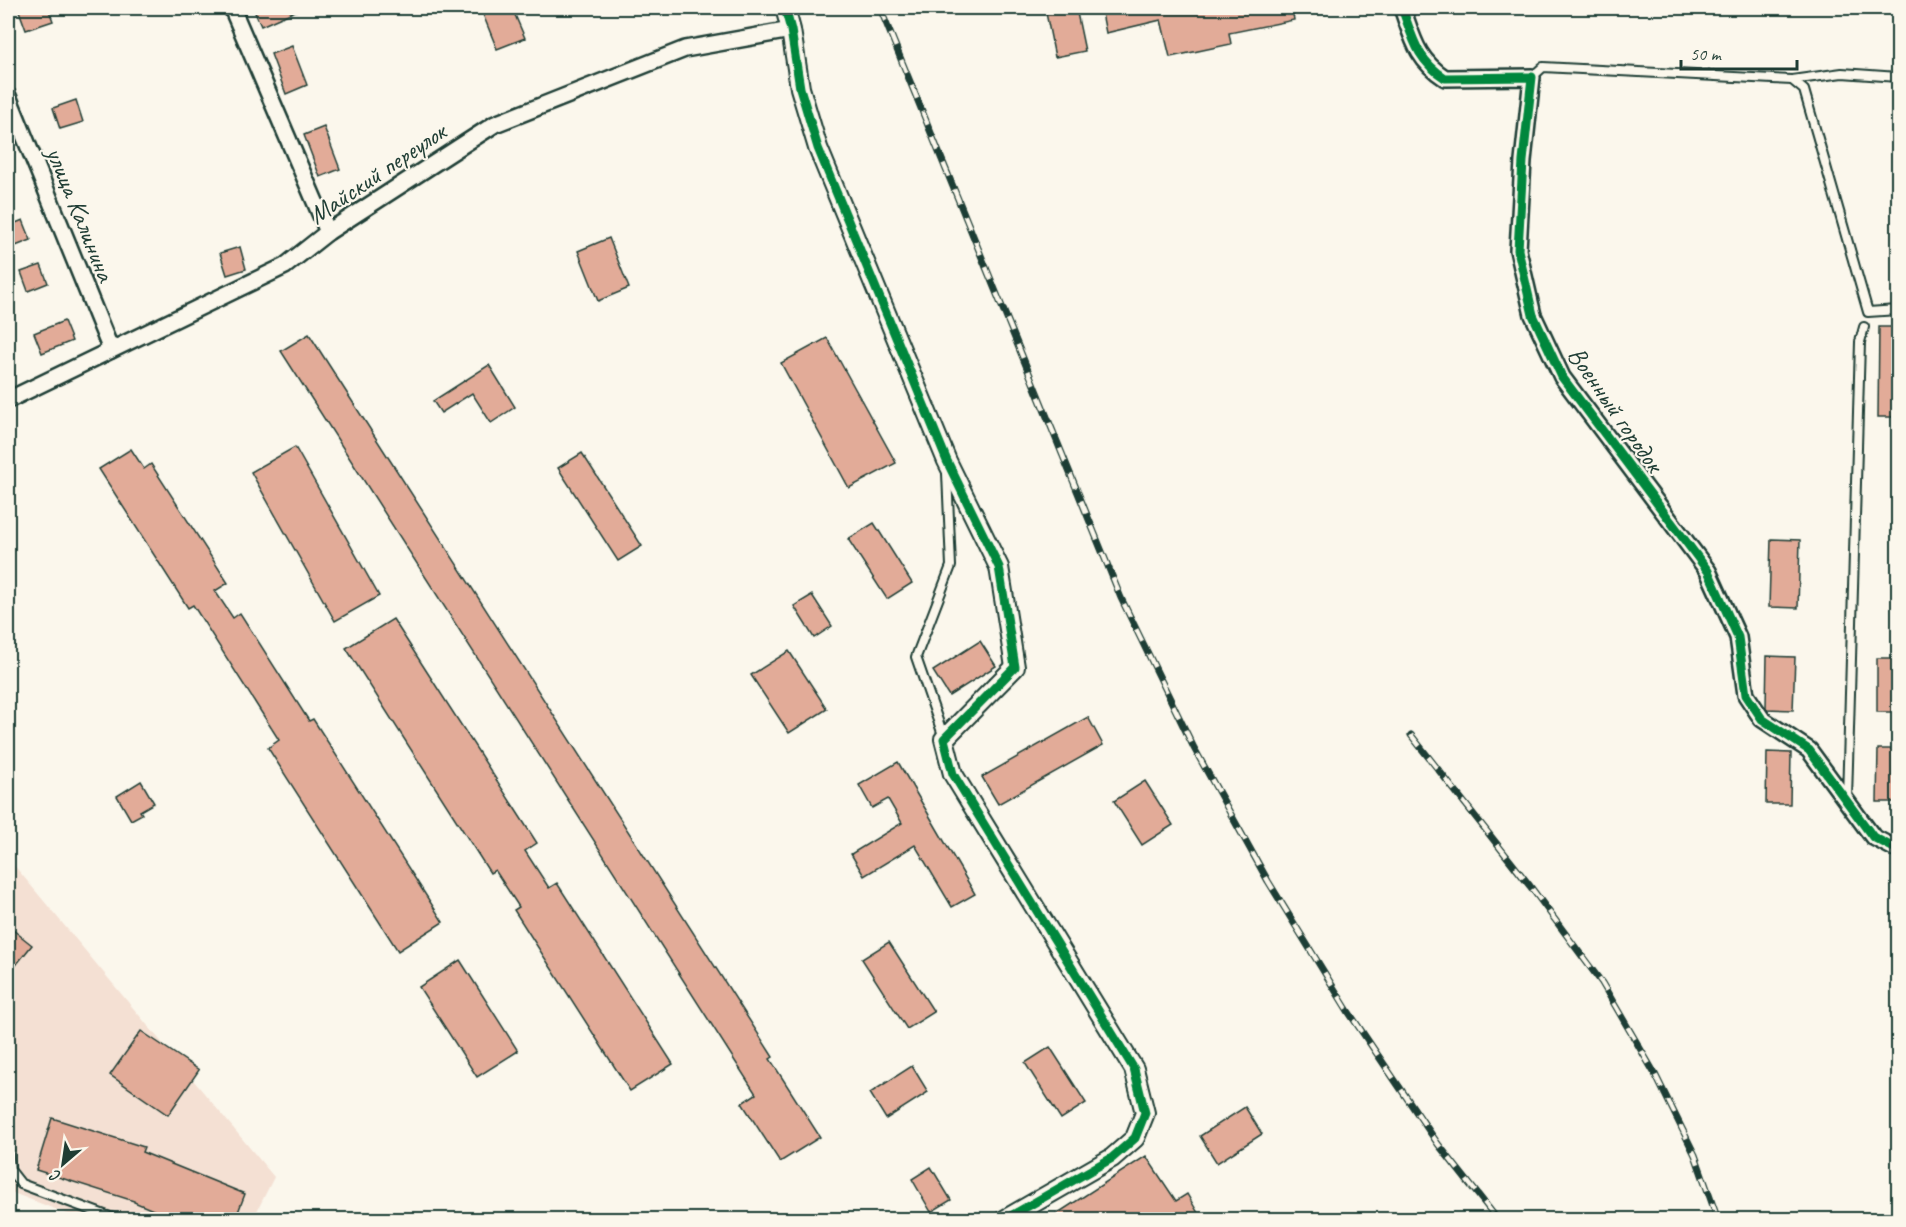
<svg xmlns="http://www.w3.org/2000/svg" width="1906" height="1227" viewBox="0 0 1906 1227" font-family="Caveat,sans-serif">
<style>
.built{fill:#f4e0d3}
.building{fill:#e2ab98;stroke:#1f3d34;stroke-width:1.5}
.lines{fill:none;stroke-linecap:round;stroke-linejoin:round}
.service-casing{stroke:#1f3d34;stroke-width:12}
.minor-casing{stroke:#1f3d34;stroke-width:20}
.tertiary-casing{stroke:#1f3d34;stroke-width:22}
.service{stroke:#fbf7ec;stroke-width:8}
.minor{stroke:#fbf7ec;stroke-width:15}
.tertiary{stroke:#fbf7ec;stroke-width:18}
.rail-casing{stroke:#1f3d34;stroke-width:7}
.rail{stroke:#fbf7ec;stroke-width:4.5;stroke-dasharray:14;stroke-linecap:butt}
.cycleway-casing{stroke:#fbf7ec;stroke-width:13}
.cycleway{stroke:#00873e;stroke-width:9}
.labels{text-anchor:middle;stroke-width:4.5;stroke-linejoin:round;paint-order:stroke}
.street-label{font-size:26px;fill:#1f3d34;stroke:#fbf7ec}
</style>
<rect width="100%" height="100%" fill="#fbf7ec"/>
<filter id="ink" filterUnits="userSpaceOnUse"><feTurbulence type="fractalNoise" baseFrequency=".0167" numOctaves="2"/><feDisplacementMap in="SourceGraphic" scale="12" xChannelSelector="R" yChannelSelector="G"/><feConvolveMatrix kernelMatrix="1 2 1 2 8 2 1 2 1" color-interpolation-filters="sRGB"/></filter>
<g filter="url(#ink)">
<polygon class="built" points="8,858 274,1177 253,1219 81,1219 8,1191"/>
<g class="building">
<polygon points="18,8 48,8 53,21 26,30"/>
<polygon points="253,8 302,8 261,26"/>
<polygon points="491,8 512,8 525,38 497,49 482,12"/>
<polygon points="1045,8 1076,8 1085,51 1055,57"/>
<polygon points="1101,8 1292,8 1294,20 1229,33 1231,44 1170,57 1161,20 1106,33"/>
<polygon points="292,46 307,85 286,94 271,54"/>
<polygon points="76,100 83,122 60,129 53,108"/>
<polygon points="324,127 340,169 320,177 304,135"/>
<polygon points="23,220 31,240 13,247 8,234 8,226"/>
<polygon points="609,238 629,288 598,301 578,251"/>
<polygon points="240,247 246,269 227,275 220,253"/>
<polygon points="41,265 48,283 28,291 21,272"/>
<polygon points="64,321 72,341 42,353 34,333"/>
<polygon points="1879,327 1899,327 1899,417 1878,417"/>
<polygon points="309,334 773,1057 770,1059 820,1137 780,1162 742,1103 756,1094 281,351"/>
<polygon points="827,338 896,463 849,488 781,363"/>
<polygon points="489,365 515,407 491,423 472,393 441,413 433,401"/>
<polygon points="295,447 379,596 335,621 251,472"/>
<polygon points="131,449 144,469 151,464 228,583 215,591 233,618 240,613 309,721 313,719 443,922 398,951 268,748 279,740 193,605 188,608 99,469"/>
<polygon points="582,453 642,546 618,561 558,468"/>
<polygon points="874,523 912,583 887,599 848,539"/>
<polygon points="1771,539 1800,540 1798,608 1769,607"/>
<polygon points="812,595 832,626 814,638 794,606"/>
<polygon points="393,619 537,843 525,851 549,888 557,883 673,1064 630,1091 514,910 519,907 495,870 490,873 346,648"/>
<polygon points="980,641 996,666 949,696 933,671"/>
<polygon points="789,651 827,709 789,733 751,675"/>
<polygon points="1767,656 1795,657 1793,710 1767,709 1766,707"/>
<rect x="1877" y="658" width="22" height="54"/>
<polygon points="1088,717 1103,745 998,804 982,777"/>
<polygon points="1878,749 1899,749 1899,802 1877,802"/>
<polygon points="1767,752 1791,753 1790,804 1766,804"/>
<polygon points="898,762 975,894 952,907 915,845 864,876 851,854 902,823 888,799 872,808 859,785"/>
<polygon points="141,781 154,803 140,811 142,814 131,820 117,796"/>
<polygon points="1145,781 1173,825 1142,845 1114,801"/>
<polygon points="8,926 32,945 8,975"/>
<polygon points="889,942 934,1012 907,1029 862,959"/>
<polygon points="460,960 518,1051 477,1077 419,987"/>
<polygon points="141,1031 199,1070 168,1115 110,1075"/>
<polygon points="1050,1047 1086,1103 1061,1119 1025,1063"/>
<polygon points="912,1066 928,1092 886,1119 870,1093"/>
<polygon points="1245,1107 1262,1134 1217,1163 1200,1136"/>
<polygon points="52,1118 144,1147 142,1152 245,1194 235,1220 177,1220 134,1202 134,1201 36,1170"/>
<polygon points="1146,1156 1176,1201 1187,1194 1202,1220 1047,1220"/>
<polygon points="931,1167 951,1200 931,1212 912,1179"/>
</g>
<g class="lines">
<g class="service-casing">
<g id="service">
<polyline points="1532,77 1543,67 1792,80 1804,90 1868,312 1898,310"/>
<polyline points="1792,80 1842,73 1898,77"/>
<polyline points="944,738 916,657 951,566 947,473"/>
<polyline points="1847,799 1860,342 1864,327"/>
<polyline points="8,1147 10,1170 21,1184 118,1220"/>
</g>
</g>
<g class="minor-casing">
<g id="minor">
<polyline points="232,8 328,232"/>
<path d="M1402,8C1413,38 1416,59 1445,78L1532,77L1523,161L1518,250L1533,315L1562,377L1708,571L1738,637L1746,695L1762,719L1809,750L1873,837L1898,850"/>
<polyline points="8,96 111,350"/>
<polyline points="8,400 285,266 328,232 495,124 685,49 791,30"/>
</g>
</g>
<g class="tertiary-casing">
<polyline id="tertiary" points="785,8 791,30 800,88 818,148 947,461 999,567 1015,667 944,739 953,774 1134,1069 1145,1113 1135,1138 1112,1158 1004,1220"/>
</g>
<use href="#service" class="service"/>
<use href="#minor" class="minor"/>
<use href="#tertiary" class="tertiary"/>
<g class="rail-casing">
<g id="rail">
<polyline points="880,8 1121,598 1194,748 1268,881 1348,1011 1438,1144 1498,1220"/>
<polyline points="1411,735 1530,886 1602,983 1655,1074 1695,1155 1718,1220"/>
</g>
</g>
<use href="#rail" class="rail"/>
<g class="cycleway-casing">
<g id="cycleway">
<polyline points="785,8 791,30 800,88 818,148 947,461 999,567 1015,667 944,739 953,774 1134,1069 1145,1113 1135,1138 1112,1158 1004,1220"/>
<path d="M1402,8C1413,38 1416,59 1445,78L1532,77L1523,161L1518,250L1533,315L1562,377L1708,571L1738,637L1746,695L1762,719L1809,750L1873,837L1898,850"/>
</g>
</g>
<use href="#cycleway" class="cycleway"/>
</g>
</g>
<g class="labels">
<g class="street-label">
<text transform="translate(377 173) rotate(-34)" y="9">Майский переулок</text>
<text transform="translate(81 214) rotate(68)" y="9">улица Калинина</text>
<text transform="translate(1616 409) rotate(55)" y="9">Военный городок</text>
</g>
</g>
<rect width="1906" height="1227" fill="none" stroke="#fbf7ec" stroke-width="30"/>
<rect x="15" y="15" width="1876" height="1197" fill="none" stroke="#1f3d34" stroke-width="2" filter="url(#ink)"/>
<g transform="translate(63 1164) rotate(209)" stroke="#fbf7ec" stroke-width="4.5" paint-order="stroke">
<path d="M0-4.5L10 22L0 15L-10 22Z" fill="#1f3d34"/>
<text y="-9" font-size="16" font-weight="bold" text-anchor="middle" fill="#1f3d34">С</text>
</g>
<path d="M1681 60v9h116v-9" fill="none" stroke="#1f3d34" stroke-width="3"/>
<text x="1690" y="60" font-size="18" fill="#1f3d34" stroke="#fbf7ec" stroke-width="4.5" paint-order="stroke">50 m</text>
</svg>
